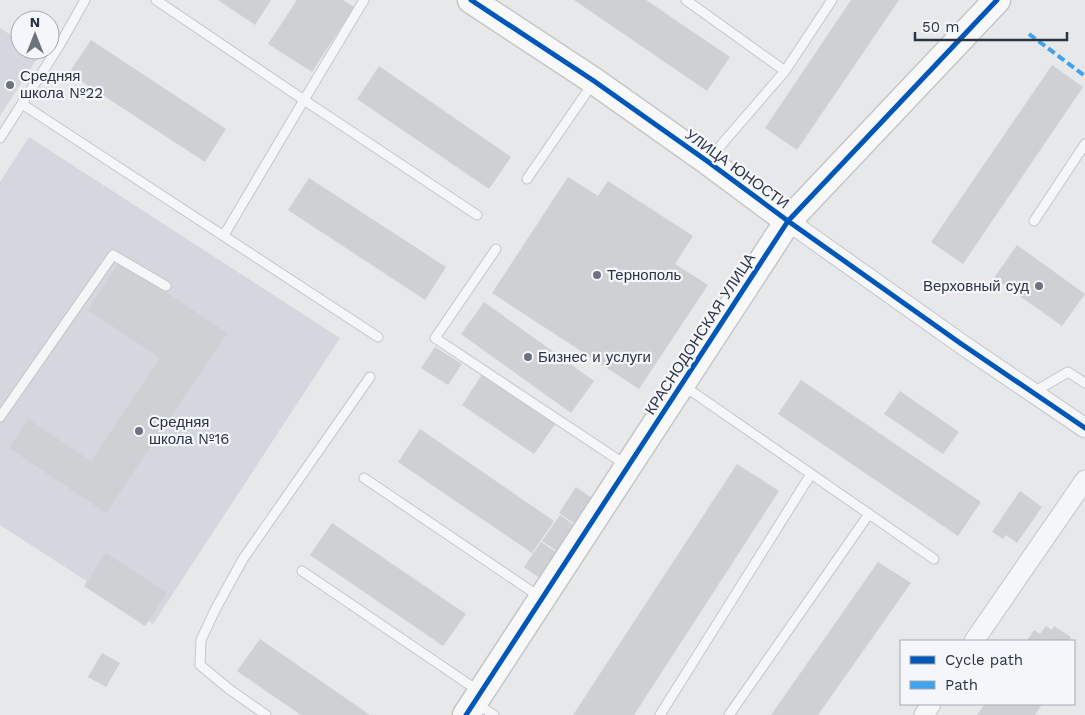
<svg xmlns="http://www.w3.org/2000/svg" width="1085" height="715" viewBox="0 0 1085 715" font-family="'Work Sans',sans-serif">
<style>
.built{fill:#d4d7dd}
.building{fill:#ced0d3}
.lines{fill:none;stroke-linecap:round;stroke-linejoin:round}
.lane-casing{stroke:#c4c6c8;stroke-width:11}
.street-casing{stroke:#c4c6c8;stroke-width:21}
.secondary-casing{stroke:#c4c6c8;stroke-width:29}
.lane{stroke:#f5f6f7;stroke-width:9}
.street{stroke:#f5f6f7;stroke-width:19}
.secondary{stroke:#f8f8f8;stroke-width:26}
.quiet{stroke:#3ea3ec;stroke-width:4;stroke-dasharray:8 4;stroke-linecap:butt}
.cycleway-casing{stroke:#f4f6f9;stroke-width:8}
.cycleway{stroke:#0057b8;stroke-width:5}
.poi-dot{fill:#6c737f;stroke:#f4f6f9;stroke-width:2}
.labels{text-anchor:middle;stroke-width:4.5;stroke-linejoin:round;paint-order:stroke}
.poi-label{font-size:15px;fill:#2b3445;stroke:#f4f6f9;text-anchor:start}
.street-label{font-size:15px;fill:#2b3445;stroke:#f4f6f9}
</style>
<rect width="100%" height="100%" fill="#e6e8ea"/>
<g class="built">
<polygon points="0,28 20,41 20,50 34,50 40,54 0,116"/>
<polygon points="29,137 340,338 153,624 0,525 0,182"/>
</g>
<g class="building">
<polygon points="218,0 271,0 255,25"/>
<polygon points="297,0 343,0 354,7 312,72 268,44"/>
<polygon points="574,0 646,0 730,57 707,91"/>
<polygon points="851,0 899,0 797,150 765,128"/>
<polygon points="91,40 226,129 205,162 69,73"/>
<polygon points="1052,65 1083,87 963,264 931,242"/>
<polygon points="379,66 511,157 489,189 357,99"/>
<polygon points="568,177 598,196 608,181 693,236 675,264 708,285 639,389 492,293"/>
<polygon points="309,178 446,267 425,300 288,210"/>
<polygon points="1017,245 1085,294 1062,326 994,278"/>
<polygon points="120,261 227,333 106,513 9,448 28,419 91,461 160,358 88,310"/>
<polygon points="484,302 594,381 571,413 461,334"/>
<polygon points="435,347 462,364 448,385 421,368"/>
<polygon points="483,373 556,423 534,454 462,405"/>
<polygon points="801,380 981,502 958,536 778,414"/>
<polygon points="900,391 959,432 943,454 884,414"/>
<polygon points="420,429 554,521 532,553 398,462"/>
<polygon points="737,464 779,491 634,715 573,715"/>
<polygon points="576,487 598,502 581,528 559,513"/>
<polygon points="1020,491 1042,507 1017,543 1006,535 1003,539 992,532"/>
<polygon points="560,515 581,530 564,556 542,541"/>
<polygon points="332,523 466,614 443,646 310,555"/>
<polygon points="541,542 563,557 545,582 524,567"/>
<polygon points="106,553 167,593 145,626 84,586"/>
<polygon points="878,562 911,583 818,715 771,715"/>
<polygon points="1046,626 1052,630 1054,626 1071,637 1069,641 1027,641 1034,630 1040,634"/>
<polygon points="260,639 370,715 301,715 237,671"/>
<polygon points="102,653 120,663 106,687 88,677"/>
<polygon points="985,704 1042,704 1035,715 977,715"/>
</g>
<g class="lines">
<g class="lane-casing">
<g id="lane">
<polyline points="156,0 304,100 364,0"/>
<polyline points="686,0 785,71"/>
<polyline points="22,104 378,337"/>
<polyline points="0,138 59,46 85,0"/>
<polyline points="709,159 785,71 832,0"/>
<polyline points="527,179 593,83"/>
<polyline points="1034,221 1085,144"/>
<polyline points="224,235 304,100 477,215"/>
<polyline points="496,249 435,338 626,465"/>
<polyline points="684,386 934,559"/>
<polyline points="1034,392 1068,372 1085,383"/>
<polyline points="0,417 113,255 166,286"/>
<polyline points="364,478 540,597"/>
<polyline points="302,571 480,692"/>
<polyline points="477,704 494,715"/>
<polyline points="266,715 229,689 200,665 201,640 215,610 243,559 370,377"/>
<polyline points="660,715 811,474"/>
<polyline points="729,715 869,514"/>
</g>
</g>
<g class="street-casing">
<g id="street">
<polyline points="788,221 960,343 1085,428"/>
<polyline points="974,641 1085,480"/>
<polyline points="924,715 931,704"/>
</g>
</g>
<g class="secondary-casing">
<g id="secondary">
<polyline points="471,0 594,81 707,161 788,221"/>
<polyline points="466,715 788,221 997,0"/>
</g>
</g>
<use href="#lane" class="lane"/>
<use href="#street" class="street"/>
<use href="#secondary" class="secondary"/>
<polyline class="quiet" points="1029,34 1085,76"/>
<g class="cycleway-casing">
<g id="cycleway">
<polyline points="471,0 594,81 707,161 788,221 960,343 1085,428"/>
<polyline points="466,715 788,221 997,0"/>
</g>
</g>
<use href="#cycleway" class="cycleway"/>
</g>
<g class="poi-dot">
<circle cx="10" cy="85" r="5"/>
<circle cx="597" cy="275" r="5"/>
<circle cx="1039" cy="286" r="5"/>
<circle cx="528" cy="357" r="5"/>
<circle cx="139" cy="431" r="5"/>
</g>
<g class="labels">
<g class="poi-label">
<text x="20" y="81">Средняя<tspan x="20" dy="17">школа №22</tspan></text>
<text x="607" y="280">Тернополь</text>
<text x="1029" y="291" text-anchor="end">Верховный суд</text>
<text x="538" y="362">Бизнес и услуги</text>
<text x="149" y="427">Средняя<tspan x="149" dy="17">школа №16</tspan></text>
</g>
<g class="street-label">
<text transform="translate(737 169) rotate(36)" y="5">УЛИЦА ЮНОСТИ</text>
<text transform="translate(700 334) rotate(-57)" y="5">КРАСНОДОНСКАЯ УЛИЦА</text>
</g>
</g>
<rect x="900" y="640" width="175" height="65" fill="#f4f6f9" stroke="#a4a8b1"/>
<rect x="910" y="656" width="25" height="8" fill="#0057b8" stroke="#a4a8b1"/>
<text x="945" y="665" font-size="15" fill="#2b3445">Cycle path</text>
<rect x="910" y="681" width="25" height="8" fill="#3ea3ec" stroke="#a4a8b1"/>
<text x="945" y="690" font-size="15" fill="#2b3445">Path</text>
<g transform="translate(35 35)"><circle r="24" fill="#f4f6f9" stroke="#a4a8b1"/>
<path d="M0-4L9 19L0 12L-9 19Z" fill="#6c737f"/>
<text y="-8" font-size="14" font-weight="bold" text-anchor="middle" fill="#2b3445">N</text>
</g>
<path d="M915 32v8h152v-8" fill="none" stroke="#2b3445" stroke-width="2.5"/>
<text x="922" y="32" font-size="15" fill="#2b3445" stroke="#f4f6f9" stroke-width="4" paint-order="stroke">50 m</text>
</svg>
